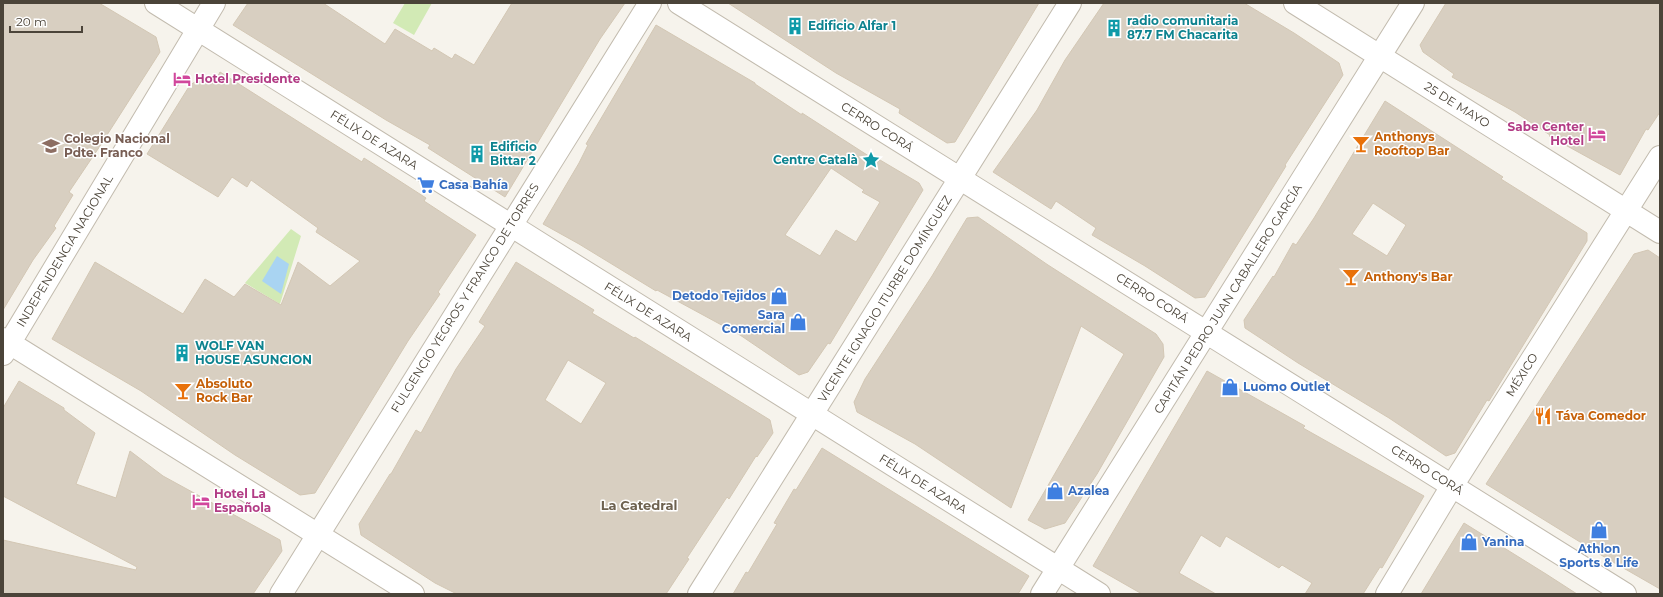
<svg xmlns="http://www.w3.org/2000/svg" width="1663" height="597" viewBox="0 0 1663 597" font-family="Montserrat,sans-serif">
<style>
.green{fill:#d2eab5}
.water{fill:#a9d4f2}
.building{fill:#d8cfc1;stroke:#d3c7b4;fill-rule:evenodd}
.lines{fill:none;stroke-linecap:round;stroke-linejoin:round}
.minor-casing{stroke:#c2bbae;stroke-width:24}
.minor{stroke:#fff;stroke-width:22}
.labels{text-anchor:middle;stroke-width:3;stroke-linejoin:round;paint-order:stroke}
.culture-label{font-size:12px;font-weight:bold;fill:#0d838f;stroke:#fff;text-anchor:start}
.hotel-label{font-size:12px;font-weight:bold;fill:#b23c85;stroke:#fff;text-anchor:start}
.street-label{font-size:12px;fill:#4b4439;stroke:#fff}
.food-label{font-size:12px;font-weight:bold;fill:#c56008;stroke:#fff;text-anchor:start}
.education-label{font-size:12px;font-weight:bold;fill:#785e54;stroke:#fff;text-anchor:start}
.shop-label{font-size:12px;font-weight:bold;fill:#366cbe;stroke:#fff;text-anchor:start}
.neighbourhood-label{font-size:13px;font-weight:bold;fill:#6e6250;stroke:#fff}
</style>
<rect width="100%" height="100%" fill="#f6f3ec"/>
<path class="green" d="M 405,3 L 432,3 L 414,35 L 393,23 Z
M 291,229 L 301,236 L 280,304 L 245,283 Z"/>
<path class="water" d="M 277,256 L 289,264 L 281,294 L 262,281 Z"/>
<path class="building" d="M 3,3 L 99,3 L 156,37 L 160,52 L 100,146 L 69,192 L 73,195 L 54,226 L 56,228 L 33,260 L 3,310 Z
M 248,3 L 323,3 L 385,44 L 395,29 L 432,51 L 434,48 L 452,59 L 455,54 L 474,65 L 512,3 L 625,3 L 600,39 L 505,197 L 428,148 L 430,145 L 386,120 L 233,25 Z
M 728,3 L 1039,3 L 955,142 L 947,143 L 899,113 L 900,109 L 836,73 Z
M 1104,3 L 1244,3 L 1294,33 L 1339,63 L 1343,75 L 1285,165 L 1286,166 L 1205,297 L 1195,298 L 1145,266 L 1092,235 L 1096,228 L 1056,201 L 1051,209 L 993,172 L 1037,110 L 1065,60 Z
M 1446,3 L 1660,3 L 1660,112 L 1648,130 L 1646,129 L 1620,175 L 1549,136 L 1550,135 L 1515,112 L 1452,77 L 1454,74 L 1423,52 L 1420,45 Z
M 656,25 L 755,83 L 755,84 L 802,115 L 802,113 L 878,162 L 880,160 L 919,183 L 923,190 L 830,344 L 828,343 L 808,372 L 799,375 L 740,335 L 657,290 L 656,291 L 579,244 L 543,224 L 579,163 L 588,145 L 586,144 ZM 831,168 L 864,190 L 862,192 L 880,202 L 856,242 L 836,230 L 820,256 L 785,235 Z
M 220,72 L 362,162 L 364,158 L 426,198 L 424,201 L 476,235 L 438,292 L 440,294 L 408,341 L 315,493 L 300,495 L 235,455 L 141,391 L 52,339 L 95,262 L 183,314 L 205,279 L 234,297 L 245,284 L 281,305 L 298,262 L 330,286 L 360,261 L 316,232 L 318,228 L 251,180 L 247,187 L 232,177 L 218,197 L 147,154 L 190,85 L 203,77 L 218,76 Z
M 1385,101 L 1503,177 L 1501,179 L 1587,233 L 1587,241 L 1489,401 L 1487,400 L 1455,453 L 1446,456 L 1389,418 L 1298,363 L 1245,328 L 1244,320 L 1273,276 L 1274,277 L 1293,243 L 1296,245 L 1314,218 ZM 1373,203 L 1406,225 L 1387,256 L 1352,234 Z
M 978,217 L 1048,265 L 1156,334 L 1163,344 L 1164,357 L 1097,474 L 1065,523 L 1045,529 L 1028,520 L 1124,354 L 1081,326 L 1011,508 L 915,444 L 857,412 L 854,402 L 865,379 L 932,276 L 967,218 Z
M 1648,250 L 1660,258 L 1660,589 L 1606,558 L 1486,484 L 1634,254 Z
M 516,262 L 594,310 L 592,313 L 634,338 L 635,337 L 770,420 L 773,433 L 757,457 L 756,456 L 729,499 L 727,497 L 687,558 L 689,559 L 666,594 L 457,594 L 435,583 L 361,535 L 359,524 L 390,474 L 391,474 L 416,430 L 421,433 L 456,369 L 485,326 L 479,322 ZM 568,360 L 606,383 L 581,424 L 545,400 Z
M 1207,371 L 1305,426 L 1303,428 L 1424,496 L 1382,568 L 1380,567 L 1363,594 L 1305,594 L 1312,583 L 1282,565 L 1279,568 L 1226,536 L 1220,547 L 1201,535 L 1179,573 L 1216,594 L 1142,594 L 1093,566 Z
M 19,381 L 64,408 L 64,410 L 95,433 L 76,484 L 116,498 L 130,451 L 163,476 L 280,540 L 282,551 L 253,594 L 3,594 L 3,540 L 136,570 L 137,567 L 3,496 L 3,408 Z
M 822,448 L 1029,576 L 1018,594 L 733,594 L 746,572 L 748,573 L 777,524 L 774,523 L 794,489 L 796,490 Z
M 1464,523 L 1546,574 L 1577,594 L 1421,594 Z"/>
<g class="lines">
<g class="minor-casing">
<path id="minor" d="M 156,3 L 1099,594
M 679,3 L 1625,594
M 1295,3 L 1660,232
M 3,339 L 413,594
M 3,354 L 214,3
M 281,594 L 650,3
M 699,594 L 1070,3
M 1042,594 L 1413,3
M 1387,594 L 1452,486 L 1660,157"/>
</g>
<use href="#minor" class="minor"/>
</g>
<defs>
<g id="building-bare" transform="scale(1.38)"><path d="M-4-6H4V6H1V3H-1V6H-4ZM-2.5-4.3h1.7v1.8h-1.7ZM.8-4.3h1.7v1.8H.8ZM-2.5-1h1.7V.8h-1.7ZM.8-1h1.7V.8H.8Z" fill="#0f9aa8" stroke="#fff" stroke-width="2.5" paint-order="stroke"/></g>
<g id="hotel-bare" transform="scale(1.38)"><path d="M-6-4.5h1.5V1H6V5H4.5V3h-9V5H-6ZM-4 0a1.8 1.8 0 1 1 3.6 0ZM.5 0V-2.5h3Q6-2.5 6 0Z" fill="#d1479c" stroke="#fff" stroke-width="2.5" paint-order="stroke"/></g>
<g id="bar-bare" transform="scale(1.38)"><path d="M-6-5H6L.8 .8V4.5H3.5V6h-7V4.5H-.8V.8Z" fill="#e8710a" stroke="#fff" stroke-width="2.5" paint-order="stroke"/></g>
<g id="school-bare" transform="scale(1.38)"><path d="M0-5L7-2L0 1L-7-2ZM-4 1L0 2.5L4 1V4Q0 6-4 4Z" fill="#8d6e63" stroke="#fff" stroke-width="2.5" paint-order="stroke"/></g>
<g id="sight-bare" transform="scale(1.38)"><path d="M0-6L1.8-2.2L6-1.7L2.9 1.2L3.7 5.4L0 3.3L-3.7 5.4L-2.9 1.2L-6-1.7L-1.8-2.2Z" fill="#0f9aa8" stroke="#fff" stroke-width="2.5" paint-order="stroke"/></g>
<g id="supermarket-bare" transform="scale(1.38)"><path d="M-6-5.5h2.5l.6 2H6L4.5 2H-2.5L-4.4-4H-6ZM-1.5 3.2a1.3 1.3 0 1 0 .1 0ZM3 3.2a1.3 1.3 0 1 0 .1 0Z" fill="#3f7fe0" stroke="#fff" stroke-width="2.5" paint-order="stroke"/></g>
<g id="shop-bare" transform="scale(1.38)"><path d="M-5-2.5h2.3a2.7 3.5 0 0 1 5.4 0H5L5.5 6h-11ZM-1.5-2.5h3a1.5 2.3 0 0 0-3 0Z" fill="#3f7fe0" stroke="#fff" stroke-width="2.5" paint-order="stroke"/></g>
<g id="restaurant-bare" transform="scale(1.38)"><path d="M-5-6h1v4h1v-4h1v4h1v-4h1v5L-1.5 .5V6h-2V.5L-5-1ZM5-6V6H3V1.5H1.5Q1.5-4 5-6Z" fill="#e8710a" stroke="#fff" stroke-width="2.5" paint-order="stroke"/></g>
</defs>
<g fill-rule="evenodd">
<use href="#building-bare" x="795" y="26"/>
<use href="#building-bare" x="1114" y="28"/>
<use href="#hotel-bare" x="182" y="79"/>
<use href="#hotel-bare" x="1597" y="134"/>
<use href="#bar-bare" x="1361" y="144"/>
<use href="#school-bare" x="51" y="146"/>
<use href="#building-bare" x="477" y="154"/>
<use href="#sight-bare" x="871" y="160"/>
<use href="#supermarket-bare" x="426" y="185"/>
<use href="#bar-bare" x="1351" y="277"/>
<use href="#shop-bare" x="779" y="296"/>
<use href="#shop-bare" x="798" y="322"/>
<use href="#building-bare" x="182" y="353"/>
<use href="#shop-bare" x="1230" y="387"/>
<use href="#bar-bare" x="183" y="391"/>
<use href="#restaurant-bare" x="1543" y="416"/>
<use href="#shop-bare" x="1055" y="491"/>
<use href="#hotel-bare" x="201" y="501"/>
<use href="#shop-bare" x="1599" y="530"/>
<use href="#shop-bare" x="1469" y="542"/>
</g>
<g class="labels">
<g class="culture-label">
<text x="1127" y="25">radio comunitaria<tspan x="1127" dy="14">87.7 FM Chacarita</tspan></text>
<text x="808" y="30">Edificio Alfar 1</text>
<text x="490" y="151">Edificio<tspan x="490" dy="14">Bittar 2</tspan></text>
<text x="858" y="164" text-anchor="end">Centre Català</text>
<text x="195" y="350">WOLF VAN<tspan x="195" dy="14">HOUSE ASUNCION</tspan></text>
</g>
<g class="hotel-label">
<text x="195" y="83">Hotel Presidente</text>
<text x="1584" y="131" text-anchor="end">Sabe Center<tspan x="1584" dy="14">Hotel</tspan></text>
<text x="214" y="498">Hotel La<tspan x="214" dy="14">Española</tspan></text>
</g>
<g class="street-label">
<text transform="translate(1457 105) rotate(32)" y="4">25 DE MAYO</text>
<text transform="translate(877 127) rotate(32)" y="4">CERRO CORÁ</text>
<text transform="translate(374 140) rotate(32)" y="4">FÉLIX DE AZARA</text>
<text transform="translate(65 251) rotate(-59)" y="4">INDEPENDENCIA NACIONAL</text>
<text transform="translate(465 298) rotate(-58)" y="4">FULGENCIO YEGROS Y FRANCO DE TORRES</text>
<text transform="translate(1152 298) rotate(32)" y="4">CERRO CORÁ</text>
<text transform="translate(885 299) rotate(-58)" y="4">VICENTE IGNACIO ITURBE DOMÍNGUEZ</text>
<text transform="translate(1228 299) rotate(-58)" y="4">CAPITÁN PEDRO JUAN CABALLERO GARCÍA</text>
<text transform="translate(648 312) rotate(32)" y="4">FÉLIX DE AZARA</text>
<text transform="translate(1522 375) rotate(-58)" y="4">MÉXICO</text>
<text transform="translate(1427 470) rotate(32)" y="4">CERRO CORÁ</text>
<text transform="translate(923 484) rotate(32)" y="4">FÉLIX DE AZARA</text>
</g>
<g class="food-label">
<text x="1374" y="141">Anthonys<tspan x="1374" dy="14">Rooftop Bar</tspan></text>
<text x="1364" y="281">Anthony's Bar</text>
<text x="196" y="388">Absoluto<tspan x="196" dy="14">Rock Bar</tspan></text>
<text x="1556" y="420">Táva Comedor</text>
</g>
<g class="education-label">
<text x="64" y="143">Colegio Nacional<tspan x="64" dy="14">Pdte. Franco</tspan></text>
</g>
<g class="shop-label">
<text x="439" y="189">Casa Bahía</text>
<text x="766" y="300" text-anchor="end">Detodo Tejidos</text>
<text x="785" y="319" text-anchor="end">Sara<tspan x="785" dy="14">Comercial</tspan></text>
<text x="1243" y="391">Luomo Outlet</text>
<text x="1068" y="495">Azalea</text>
<text x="1482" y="546">Yanina</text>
<text x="1599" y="553" text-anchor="middle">Athlon<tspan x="1599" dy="14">Sports &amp; Life</tspan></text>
</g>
<g class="neighbourhood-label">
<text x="639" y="510">La Catedral</text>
</g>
</g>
<rect width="1663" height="597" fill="none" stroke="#4b4439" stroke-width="8"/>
<path d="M10 26v6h72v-6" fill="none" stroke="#4b4439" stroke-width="2"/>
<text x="16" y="26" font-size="12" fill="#4b4439" stroke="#ffffff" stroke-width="3" paint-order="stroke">20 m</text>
</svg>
